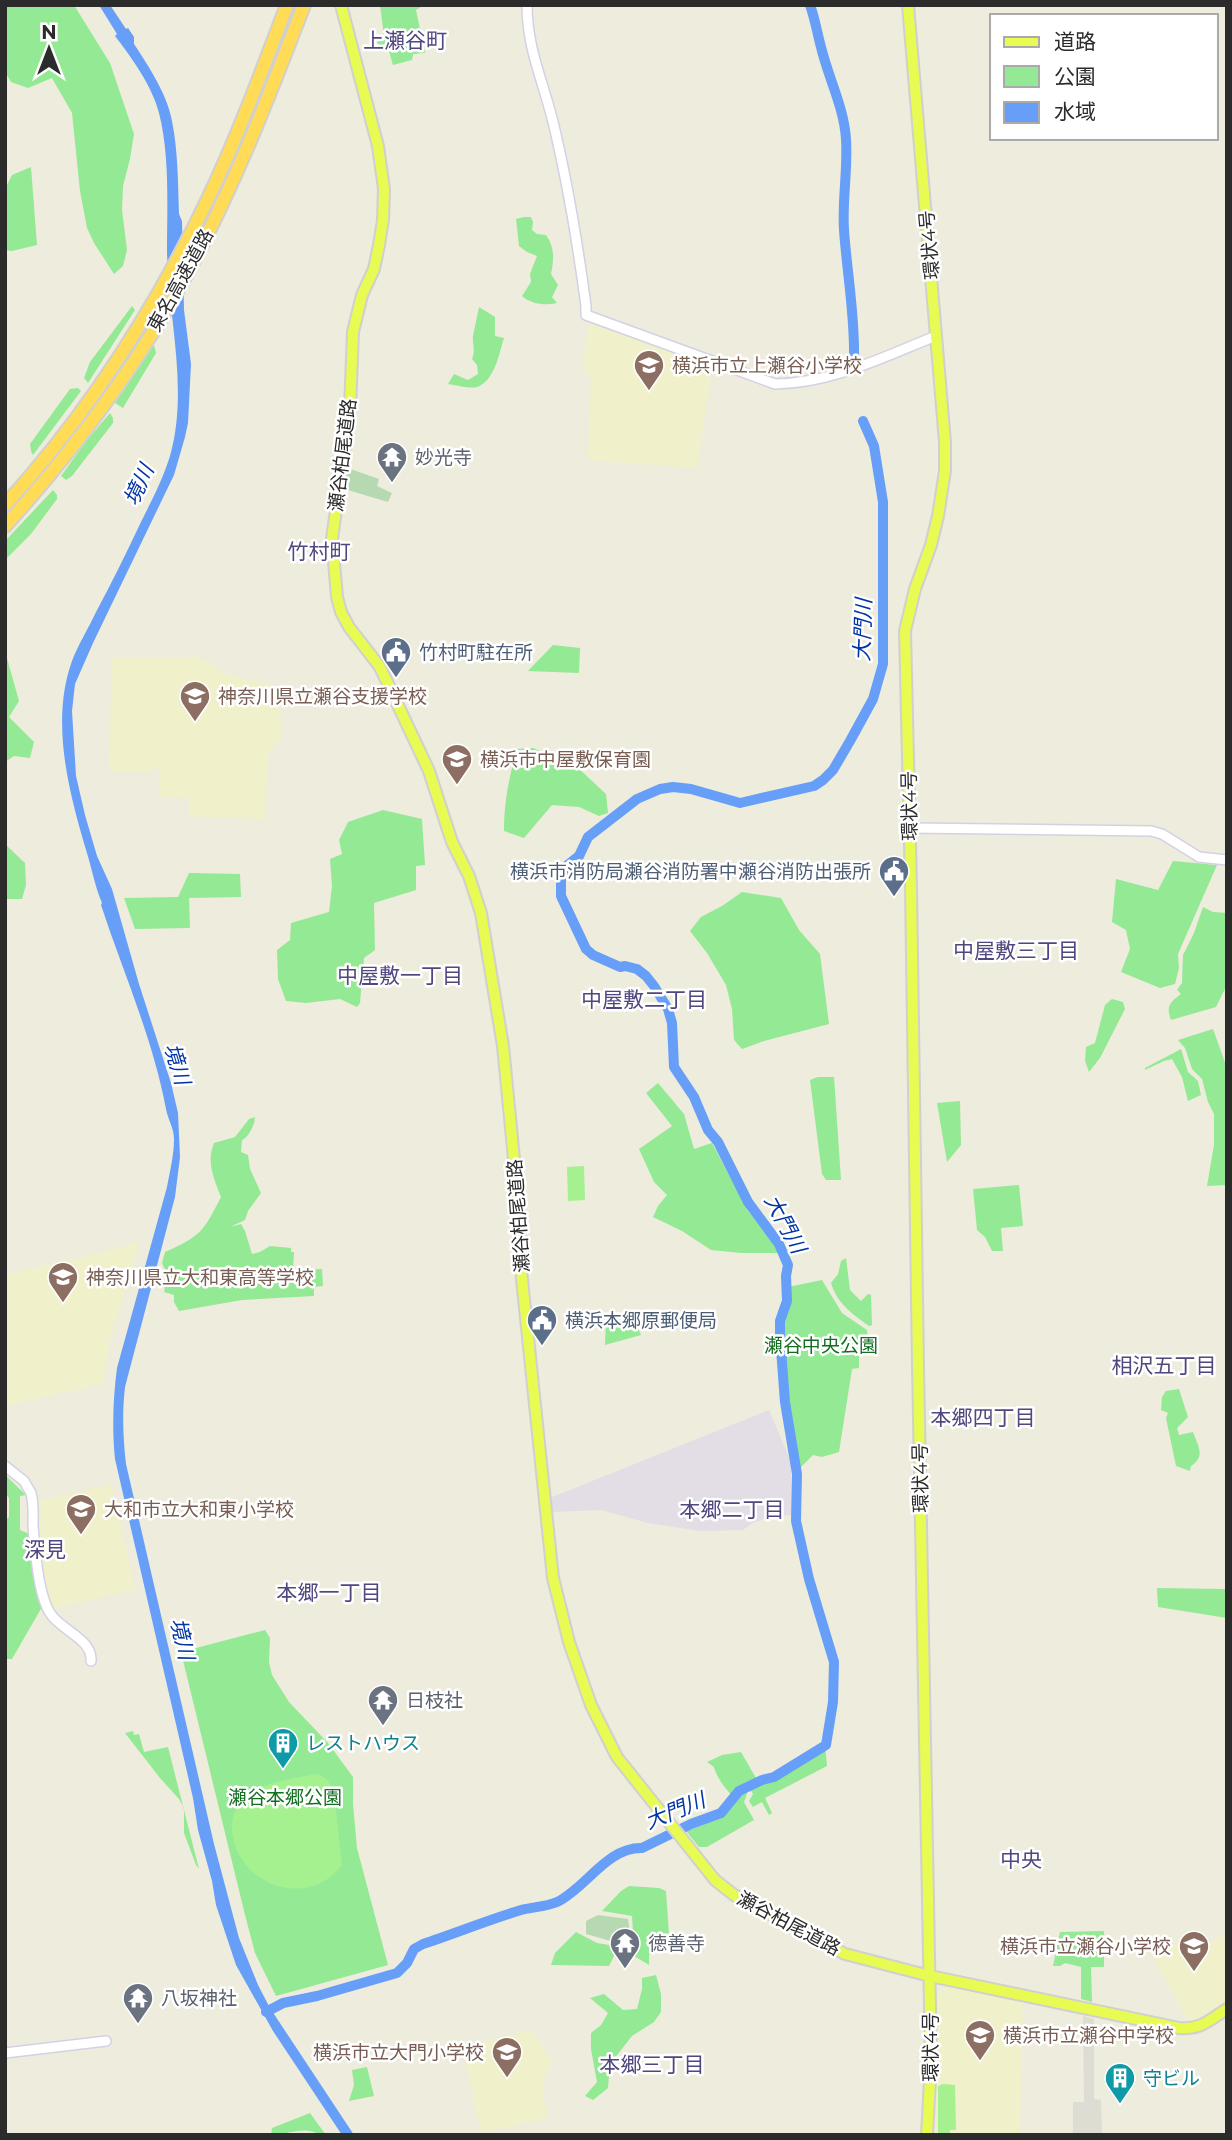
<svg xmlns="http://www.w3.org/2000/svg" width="1232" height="2140" viewBox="0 0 1232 2140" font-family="Montserrat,'Noto Sans JP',sans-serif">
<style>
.industrial{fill:#e3dde6}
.education{fill:#f0f1ca}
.green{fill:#94e995}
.cemetery{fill:#b7d9b2}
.pitch{fill:#a5f18f}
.plaza{fill:#deddd3}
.water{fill:#679ef8}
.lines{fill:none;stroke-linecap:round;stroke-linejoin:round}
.river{stroke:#679ef8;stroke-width:10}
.minor-casing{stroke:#d4d1e5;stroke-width:12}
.major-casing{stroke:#d0d0d0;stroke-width:14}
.highway-casing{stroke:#d0d0d0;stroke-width:16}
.minor{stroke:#fff;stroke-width:9}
.major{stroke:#e7fb53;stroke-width:10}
.highway{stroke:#ffdb56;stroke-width:12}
.labels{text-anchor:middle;stroke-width:5;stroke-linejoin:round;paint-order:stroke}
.street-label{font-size:19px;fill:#2b2b2b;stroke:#fff}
.education-label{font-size:19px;fill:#785e54;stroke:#fff;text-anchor:start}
.worship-label{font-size:19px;fill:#5b616d;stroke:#fff;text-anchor:start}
.service-label{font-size:19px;fill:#4e5e75;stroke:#fff;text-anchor:start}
.park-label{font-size:19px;fill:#146e22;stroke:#fff}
.culture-label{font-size:19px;fill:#0d838f;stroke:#fff;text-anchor:start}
.neighbourhood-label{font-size:21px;fill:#51477f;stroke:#fff}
.water-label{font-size:21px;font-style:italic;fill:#0334a7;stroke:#fff}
</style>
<rect width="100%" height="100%" fill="#eeecdc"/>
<path class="industrial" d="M 769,1410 L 791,1462 L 792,1515 L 769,1517 L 753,1523 L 743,1530 L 700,1531 L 648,1523 L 601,1510 L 552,1512 L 550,1498 Z"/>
<path class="education" d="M 594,323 L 712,366 L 697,468 L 588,460 L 591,377 L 583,369 L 588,328 Z
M 112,657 L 201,658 L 226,674 L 282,687 L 290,705 L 280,706 L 281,741 L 275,744 L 268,755 L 265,819 L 189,816 L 189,797 L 159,798 L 160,769 L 151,769 L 151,772 L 113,771 L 109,769 Z
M 140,1241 L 110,1339 L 102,1384 L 5,1406 L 5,1275 L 115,1249 Z
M 111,1484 L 135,1589 L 54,1608 L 52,1607 L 46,1591 L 36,1517 L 37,1503 L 39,1501 Z
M 1197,1931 L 1208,1944 L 1227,1932 L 1227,2005 L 1197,2022 L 1190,2021 L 1184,2013 L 1153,1958 Z
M 947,1986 L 1021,2002 L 1023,2005 L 1020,2135 L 936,2135 L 938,1993 Z
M 532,2031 L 553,2063 L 547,2069 L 544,2084 L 544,2101 L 548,2118 L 481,2132 L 462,2046 Z"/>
<path class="green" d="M 5,5 L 74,5 L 110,63 L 134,134 L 130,159 L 123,186 L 122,210 L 127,250 L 123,266 L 114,274 L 94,243 L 87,228 L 80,191 L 72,113 L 52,78 L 28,88 L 11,82 L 5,72 Z
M 380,5 L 424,5 L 416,10 L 425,53 L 413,54 L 412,60 L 393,65 L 388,48 L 379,49 L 377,41 L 384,36 Z
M 31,167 L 37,245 L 12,251 L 5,250 L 5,189 L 12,175 Z
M 524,217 L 531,217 L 533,222 L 532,230 L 537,234 L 546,235 C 555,248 554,259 551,274 L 558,285 L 552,297 L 557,303 C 545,306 531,304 522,296 L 531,282 L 530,274 L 537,256 L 527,252 L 519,246 L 516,219 Z
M 132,306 L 135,310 L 88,383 L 84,378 L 90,362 Z
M 479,307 L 495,317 L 495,336 L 504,338 C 499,353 495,381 477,387 C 469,389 456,385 448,384 L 454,374 L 468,380 L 478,374 L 477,365 L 472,359 C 476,350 472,344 473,336 C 475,326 477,317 479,307 Z
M 154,345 L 156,353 L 123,408 L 115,403 Z
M 78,388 L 81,391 L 33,455 L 31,451 L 30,444 L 70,389 Z
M 110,413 L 113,418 L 113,423 L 72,476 L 66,480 L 61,476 L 87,440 Z
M 53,490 L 57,495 L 57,499 L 31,534 L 5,560 L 5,541 Z
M 553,645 L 580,648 L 579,673 L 528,671 Z
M 5,651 L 19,701 L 9,717 L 34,742 L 30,758 L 14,756 L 5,762 Z
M 533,748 L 576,766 L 606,794 L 608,813 L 599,816 L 579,807 L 552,805 L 524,838 L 504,831 C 504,802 509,777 517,749 Z
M 383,810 L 422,819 L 425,865 L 416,866 L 416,890 L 374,903 L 375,950 L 364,958 L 360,1003 L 357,1007 L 340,999 L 306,1003 L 286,1001 L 278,979 L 277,950 L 290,940 L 291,923 L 329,912 L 332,886 L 330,859 L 342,854 L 339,840 L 348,822 Z
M 5,844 L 25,863 L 26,885 L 22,899 L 5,899 Z
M 1173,861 L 1217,865 L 1178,954 L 1179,968 L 1175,984 L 1160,988 L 1121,972 L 1130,949 L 1126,930 L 1112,922 L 1116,879 L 1158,890 Z
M 189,873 L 240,874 L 241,897 L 189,898 L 190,928 L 135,929 L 124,898 L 178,897 Z
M 742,892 L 781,898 L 799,930 L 820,954 L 829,1024 L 764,1041 L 742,1049 L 734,1040 L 732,1009 L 726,985 L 707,953 L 690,931 L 701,917 L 722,906 Z
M 1203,907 L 1213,912 L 1227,913 L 1227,985 L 1216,1007 L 1171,1020 C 1166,1006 1169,1003 1181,994 L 1177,990 L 1182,983 L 1183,955 L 1194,933 Z
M 1112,999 L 1123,1002 L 1125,1009 L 1100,1058 L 1089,1072 L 1085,1061 L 1086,1047 L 1095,1043 L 1105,1005 Z
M 1213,1029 L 1227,1068 L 1227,1185 L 1207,1186 L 1214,1145 L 1214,1114 L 1208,1102 L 1202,1079 L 1192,1069 L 1185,1048 L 1178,1040 Z
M 1181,1049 L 1188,1072 L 1198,1081 L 1201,1095 L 1188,1101 L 1182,1077 L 1172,1059 L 1164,1061 L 1145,1070 L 1145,1068 Z
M 818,1077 L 834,1077 L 841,1180 L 826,1180 L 822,1174 L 810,1080 Z
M 658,1083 L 684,1114 L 694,1149 L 712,1143 L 748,1211 L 784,1253 L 741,1253 L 711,1250 L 682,1231 L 653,1217 L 658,1206 L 667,1195 L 654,1182 L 639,1149 L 672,1126 L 646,1093 Z
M 960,1101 L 961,1145 L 947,1162 L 937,1103 Z
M 255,1117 C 255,1124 249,1137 242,1140 L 241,1152 L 248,1155 L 250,1169 L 261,1193 L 248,1211 L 245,1220 L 230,1227 L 241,1224 L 245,1231 L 252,1254 L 260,1252 L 270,1246 L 291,1248 L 291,1252 L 294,1252 L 293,1270 L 322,1269 L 323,1286 L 314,1287 L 314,1296 L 242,1300 L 179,1311 L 174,1302 L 174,1295 L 164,1292 L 167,1274 L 162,1263 L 165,1252 C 201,1236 203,1232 221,1197 C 214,1179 206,1162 214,1143 L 235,1137 L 249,1119 Z
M 1019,1185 L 1023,1226 L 1001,1228 L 1003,1251 L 992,1251 L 985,1237 L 977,1230 L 973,1189 Z
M 846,1258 L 850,1290 L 861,1301 L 868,1294 L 871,1295 L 872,1325 L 869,1326 C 852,1314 837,1303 831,1283 L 838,1274 L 841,1261 Z
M 822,1280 L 842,1313 L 867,1330 L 868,1336 L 859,1346 L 859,1368 L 852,1369 L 839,1452 L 822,1457 L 813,1455 L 798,1470 L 781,1336 L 782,1321 L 787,1309 L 788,1287 Z
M 606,1319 L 638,1328 L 641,1335 L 605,1345 Z
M 1179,1389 L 1188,1417 L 1177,1428 L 1179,1435 L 1193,1432 C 1198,1446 1206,1456 1191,1466 L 1190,1471 L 1176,1466 L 1166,1418 L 1168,1413 L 1161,1410 L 1162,1397 L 1166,1391 Z
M 5,1475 L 26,1495 L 20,1496 L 20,1530 L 32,1535 L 35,1572 L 42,1607 L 12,1659 L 5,1659 L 5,1521 L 9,1517 L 9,1498 L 5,1493 Z
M 1157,1588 L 1227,1589 L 1227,1618 L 1158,1607 Z
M 265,1630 L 270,1638 L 269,1662 L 272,1675 L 289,1702 L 328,1743 L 353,1777 L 353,1804 L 357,1848 L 388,1965 L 276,1996 L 255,1953 L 245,1915 L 181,1652 Z
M 133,1731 L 134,1735 L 139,1734 L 144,1752 L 168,1747 L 199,1869 L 196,1865 L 184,1833 L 184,1808 L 179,1799 L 160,1778 L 125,1733 Z
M 825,1744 L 827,1766 L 765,1798 L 772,1813 L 769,1815 L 762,1802 L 753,1807 L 749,1801 L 753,1794 L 749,1787 L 790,1768 Z
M 741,1752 L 756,1778 L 744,1783 L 747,1794 L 744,1802 L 754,1820 L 707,1847 L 699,1847 L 686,1831 C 705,1825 725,1817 737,1801 C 728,1792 717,1779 714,1767 L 707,1762 L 722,1755 Z
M 629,1886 L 659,1888 L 666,1891 L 670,1948 L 649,1955 L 649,1965 L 634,1956 L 614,1956 L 609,1966 L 551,1965 L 555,1953 L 576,1932 L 597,1943 L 634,1949 L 632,1916 L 602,1911 L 621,1891 Z
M 1104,1931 L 1104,1967 L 1091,1967 L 1092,2002 L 1081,1999 L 1081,1967 L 1065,1963 L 1060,1966 L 1053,1966 L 1060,1932 Z
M 656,1975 L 661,1994 L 661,2012 L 654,2022 L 632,2036 L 610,2064 L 608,2088 L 593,2100 L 585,2096 L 597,2082 L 591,2049 L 591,2033 L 601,2025 L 608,2013 L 590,1998 L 604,1994 L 623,2010 L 637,2009 L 642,1989 L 642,1978 Z
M 367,2067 L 374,2096 L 349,2101 L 354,2085 L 352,2070 Z
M 310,2113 L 326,2135 C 317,2135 317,2132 309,2131 C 297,2129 283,2135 271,2135 L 272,2128 Z"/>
<path class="cemetery" d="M 345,467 L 379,479 L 377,486 L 392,493 L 388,502 L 341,488 Z
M 598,1915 L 628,1919 L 632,1947 L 586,1934 L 586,1921 Z"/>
<path class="pitch" d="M 584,1166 L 585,1200 L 568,1201 L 567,1167 Z
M 318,1774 L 328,1780 L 334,1793 L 342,1865 C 337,1870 332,1876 326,1880 C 282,1907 224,1867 233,1817 C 235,1810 238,1803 241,1796 C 265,1783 291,1778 318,1774 Z
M 943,2084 L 955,2085 L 956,2130 L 950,2130 L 950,2135 L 938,2135 L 938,2086 Z"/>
<path class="plaza" d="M 1083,2016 L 1094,2019 L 1094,2099 L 1101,2100 L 1102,2135 L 1073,2135 L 1073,2102 L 1084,2102 Z"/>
<path class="water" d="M 99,5 L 110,5 L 126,29 L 128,28 L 134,37 L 134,44 C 149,67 167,94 172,121 C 178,151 178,183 179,214 L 182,221 L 184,310 L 191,364 L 188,423 L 185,437 L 174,475 L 93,643 L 75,684 L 72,711 L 76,776 L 85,815 L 97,856 L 112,889 L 139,984 L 171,1083 L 178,1113 L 180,1157 L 175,1197 L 125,1387 C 122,1413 123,1438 126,1464 L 214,1844 L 239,1938 L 258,1985 L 270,2008 L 354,2135 L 342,2135 L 273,2031 L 236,1965 L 216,1905 L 212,1881 L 198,1830 L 193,1798 L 115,1459 C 112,1429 113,1398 117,1368 L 167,1187 C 170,1171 174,1155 174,1139 C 174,1128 168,1120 166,1109 C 153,1039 123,972 101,905 L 102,903 C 95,886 92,870 87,853 C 69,793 50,722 72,661 C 78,645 88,629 95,614 C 111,584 126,554 140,524 C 151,502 163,479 170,456 C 189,389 168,318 167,251 C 167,207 170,156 159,113 C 152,86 132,58 115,36 L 117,34 Z"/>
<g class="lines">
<path class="river" d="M 810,5 C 815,19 817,32 821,47 C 828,77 844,107 846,139 C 848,170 842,200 844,230 C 847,273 855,315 854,358
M 266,2012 L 283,2003 L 317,1996 L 397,1973 L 407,1963 L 414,1949 L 423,1944 C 456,1933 488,1920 521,1910 C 532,1907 546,1907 557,1902 C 586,1888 607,1847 642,1848 L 691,1824 L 721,1813 L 739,1791 L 762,1780 L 774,1777 L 826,1745 L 833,1702 L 834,1662 L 809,1579 L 796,1521 L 797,1474 L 785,1402 L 780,1336 L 780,1321 L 787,1301 L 786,1276 L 788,1265 L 779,1244 L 748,1202 L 718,1142 L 708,1130 L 694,1097 L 674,1067 L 672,1023 L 668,1009 L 654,986 L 646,976 L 637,969 L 625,966 L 620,967 L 593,955 L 586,949 L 561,896 L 561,878 L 564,868 L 579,856 L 588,837 L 637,799 L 660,789 L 673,787 L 691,789 L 740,803 L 814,786 L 823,780 L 833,770 L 850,741 L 873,699 L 883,664 L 883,502 L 874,446 L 863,421"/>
<g class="minor-casing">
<path id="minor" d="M 527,5 C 527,50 544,83 554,126 C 568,185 578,246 586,306 L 586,315 L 775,384 C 833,383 883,357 936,336
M 910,828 L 1151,831 L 1162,834 L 1199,857 L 1227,860
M 5,1466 L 24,1481 L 31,1493 C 34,1504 33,1515 33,1526 C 35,1549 38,1594 50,1613 C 60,1630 93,1639 91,1661
M 5,2053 L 106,2041"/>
</g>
<g class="major-casing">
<path id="major" d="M 341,5 L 378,146 L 384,189 L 383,220 L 379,245 L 374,269 L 362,295 L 353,332 L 350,409 L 332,539 L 337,597 L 341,612 L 349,627 L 380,667 L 429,771 L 452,842 L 469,876 L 481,913 L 503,1046 L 518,1200 L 521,1270 L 553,1578 L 569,1642 L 591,1705 L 617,1757 L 715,1880 L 734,1895 L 845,1954 L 930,1976 L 1179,2028 C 1201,2030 1209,2020 1227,2009
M 908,5 L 945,442 L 945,471 L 938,516 L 931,545 L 915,589 L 905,631 L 911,886 L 918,1366 L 931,2062 L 927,2135"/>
</g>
<g class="highway-casing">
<path id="highway" d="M 5,505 C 87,415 154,311 207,201 C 237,138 262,71 287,5
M 5,526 C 76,448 140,361 190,268 C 235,184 270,94 304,5"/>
</g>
<use href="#minor" class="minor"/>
<use href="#major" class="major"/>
<use href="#highway" class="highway"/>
</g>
<defs>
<g id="school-pin" transform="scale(1.575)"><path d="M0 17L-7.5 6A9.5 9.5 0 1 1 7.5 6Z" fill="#8d6e63" stroke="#fff"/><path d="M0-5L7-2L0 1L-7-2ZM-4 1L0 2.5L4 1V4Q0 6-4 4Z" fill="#fff"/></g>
<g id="temple-pin" transform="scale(1.575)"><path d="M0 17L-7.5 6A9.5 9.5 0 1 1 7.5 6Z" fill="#6b7280" stroke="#fff"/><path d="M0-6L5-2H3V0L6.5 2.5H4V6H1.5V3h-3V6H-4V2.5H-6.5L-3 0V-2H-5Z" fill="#fff"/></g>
<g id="civic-pin" transform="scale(1.575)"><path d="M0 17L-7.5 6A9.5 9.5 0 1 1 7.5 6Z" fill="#5c6f8a" stroke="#fff"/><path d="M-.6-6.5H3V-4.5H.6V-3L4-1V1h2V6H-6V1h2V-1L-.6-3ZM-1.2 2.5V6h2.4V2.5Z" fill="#fff"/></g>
<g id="building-pin" transform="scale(1.575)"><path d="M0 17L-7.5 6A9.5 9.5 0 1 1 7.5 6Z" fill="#0f9aa8" stroke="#fff"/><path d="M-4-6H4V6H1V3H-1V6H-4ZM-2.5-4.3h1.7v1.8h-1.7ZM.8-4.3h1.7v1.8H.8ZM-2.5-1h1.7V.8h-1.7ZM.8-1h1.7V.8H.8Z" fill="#fff"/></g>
</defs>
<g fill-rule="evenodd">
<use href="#school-pin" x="649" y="365"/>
<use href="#temple-pin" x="392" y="457"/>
<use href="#civic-pin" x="396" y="652"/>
<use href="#school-pin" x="195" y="696"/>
<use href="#school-pin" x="457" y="759"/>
<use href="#civic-pin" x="894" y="871"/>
<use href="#school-pin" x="63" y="1277"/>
<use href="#civic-pin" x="542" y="1320"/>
<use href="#school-pin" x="81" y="1509"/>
<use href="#temple-pin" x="383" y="1700"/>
<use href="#building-pin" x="283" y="1743"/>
<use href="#temple-pin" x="625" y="1943"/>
<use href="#school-pin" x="1194" y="1946"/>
<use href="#temple-pin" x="138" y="1998"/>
<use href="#school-pin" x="980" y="2035"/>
<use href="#school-pin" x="507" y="2052"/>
<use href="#building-pin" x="1120" y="2078"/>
</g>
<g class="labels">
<g class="street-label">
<text transform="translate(929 245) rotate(-95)" y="7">環状4号</text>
<text transform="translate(180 280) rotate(-61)" y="7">東名高速道路</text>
<text transform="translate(342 455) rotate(-83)" y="7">瀬谷柏尾道路</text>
<text transform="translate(909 806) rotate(-91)" y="7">環状4号</text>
<text transform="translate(518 1216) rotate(-94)" y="7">瀬谷柏尾道路</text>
<text transform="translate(920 1478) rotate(-91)" y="7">環状4号</text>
<text transform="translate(789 1923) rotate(28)" y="7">瀬谷柏尾道路</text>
<text transform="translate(930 2047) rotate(-90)" y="7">環状4号</text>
</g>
<g class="education-label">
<text x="672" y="372">横浜市立上瀬谷小学校</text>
<text x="218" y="703">神奈川県立瀬谷支援学校</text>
<text x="480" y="766">横浜市中屋敷保育園</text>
<text x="86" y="1284">神奈川県立大和東高等学校</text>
<text x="104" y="1516">大和市立大和東小学校</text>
<text x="1171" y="1953" text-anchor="end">横浜市立瀬谷小学校</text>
<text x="1003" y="2042">横浜市立瀬谷中学校</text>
<text x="484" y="2059" text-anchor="end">横浜市立大門小学校</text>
</g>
<g class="worship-label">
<text x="415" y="464">妙光寺</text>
<text x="406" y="1707">日枝社</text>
<text x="648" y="1950">徳善寺</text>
<text x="161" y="2005">八坂神社</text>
</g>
<g class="service-label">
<text x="419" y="659">竹村町駐在所</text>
<text x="871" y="878" text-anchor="end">横浜市消防局瀬谷消防署中瀬谷消防出張所</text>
<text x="565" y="1327">横浜本郷原郵便局</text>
</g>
<g class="park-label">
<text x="821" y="1352">瀬谷中央公園</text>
<text x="285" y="1804">瀬谷本郷公園</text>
</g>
<g class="culture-label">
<text x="306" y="1750">レストハウス</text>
<text x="1143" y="2085">守ビル</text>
</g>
<g class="neighbourhood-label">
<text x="405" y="48">上瀬谷町</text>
<text x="319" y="559">竹村町</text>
<text x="1016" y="958">中屋敷三丁目</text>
<text x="400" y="983">中屋敷一丁目</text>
<text x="644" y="1007">中屋敷二丁目</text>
<text x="1164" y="1373">相沢五丁目</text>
<text x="983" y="1425">本郷四丁目</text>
<text x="732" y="1517">本郷二丁目</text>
<text x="45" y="1557">深見</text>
<text x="329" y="1600">本郷一丁目</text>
<text x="1021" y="1867">中央</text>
<text x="652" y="2072">本郷三丁目</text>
</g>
<g class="water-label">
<text transform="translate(139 485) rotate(-65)" y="7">境川</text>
<text transform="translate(863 630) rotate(-88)" y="7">大門川</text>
<text transform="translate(177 1064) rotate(73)" y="7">境川</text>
<text transform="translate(785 1224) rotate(62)" y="7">大門川</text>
<text transform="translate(182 1639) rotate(77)" y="7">境川</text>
<text transform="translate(675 1811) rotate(-22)" y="7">大門川</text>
</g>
</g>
<rect width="1232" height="2140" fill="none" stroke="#2b2b2b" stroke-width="14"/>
<rect x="990" y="14" width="228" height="126" fill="#ffffff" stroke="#aaaaaa" stroke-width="2"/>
<rect x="1004" y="37" width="35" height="10" fill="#e7fb53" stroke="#aaaaaa" stroke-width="2"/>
<text x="1054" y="49" font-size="21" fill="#2b2b2b">道路</text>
<rect x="1004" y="66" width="35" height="21" fill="#94e995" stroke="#aaaaaa" stroke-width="2"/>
<text x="1054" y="84" font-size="21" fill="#2b2b2b">公園</text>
<rect x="1004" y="102" width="35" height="21" fill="#679ef8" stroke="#aaaaaa" stroke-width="2"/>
<text x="1054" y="119" font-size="21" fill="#2b2b2b">水域</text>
<g transform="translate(49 49)" stroke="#ffffff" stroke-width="5" paint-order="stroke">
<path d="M0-5L12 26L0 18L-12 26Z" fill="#2b2b2b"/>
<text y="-10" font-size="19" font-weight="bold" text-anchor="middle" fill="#2b2b2b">N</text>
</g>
</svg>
